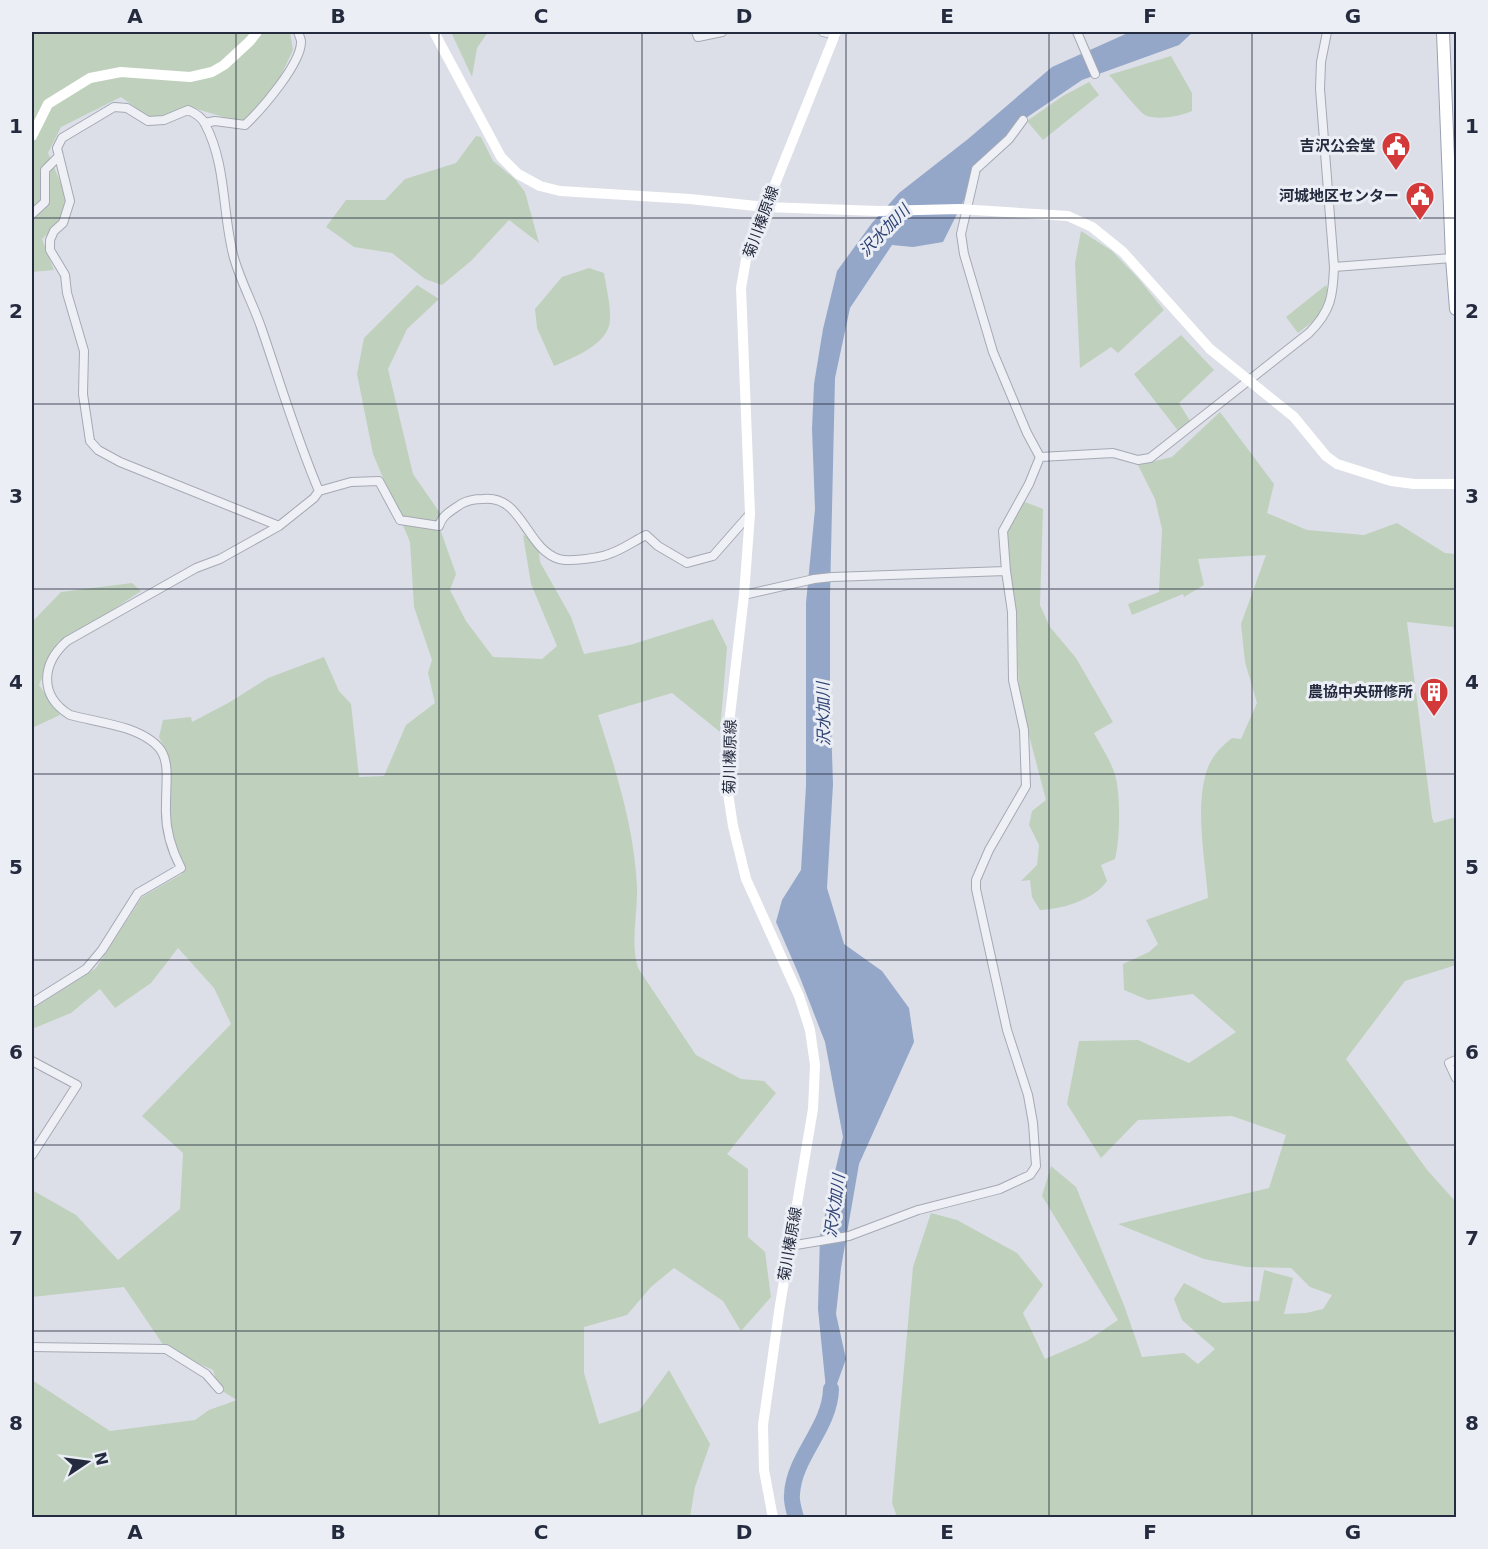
<svg xmlns="http://www.w3.org/2000/svg" width="1488" height="1549" viewBox="0 0 1488 1549" font-family="'DejaVu Sans','Noto Sans JP',sans-serif">
<style>
.green{fill:#bfd1bd}
.water{fill:#94a7c9}
.lines{fill:none;stroke-linecap:round;stroke-linejoin:round}
.river{stroke:#94a7c9;stroke-width:16}
.street-casing{stroke:#a5a9b4;stroke-width:10}
.primary-casing{stroke:#9ba1b3;stroke-width:14}
.street{stroke:#eff0f5;stroke-width:8}
.secondary{stroke:#fff;stroke-width:10}
.primary{stroke:#fff;stroke-width:12}
.grid{fill:none;stroke:#252b3e;stroke-width:1.5;stroke-opacity:0.55}
.labels{text-anchor:middle;stroke-width:6;stroke-linejoin:round;paint-order:stroke}
.poi-label{font-size:15px;font-weight:bold;fill:#252b3e;stroke:#ebeef5;text-anchor:end}
.street-label{font-size:15px;fill:#252b3e;stroke:#ebeef5}
.water-label{font-size:16px;font-style:italic;fill:#2e4373;stroke:#ebeef5}
.neatline{fill:none;stroke:#252b3e;stroke-width:2}
.grid-label{font-size:20px;text-anchor:middle;font-weight:bold;fill:#252b3e}
</style>
<rect width="100%" height="100%" fill="#dcdfe7"/>
<path class="green" d="M 32,32 L 290,32 L 293,50 L 275,88 L 244,123 L 190,107 L 151,119 L 121,97 L 61,127 L 48,153 L 68,200 L 63,219 L 42,239 L 54,270 L 32,272 Z
M 451,32 L 488,32 L 477,48 L 472,77 Z
M 1171,56 L 1192,93 L 1192,111 C 1182,116 1155,121 1145,115 C 1139,112 1115,81 1109,75 Z
M 1089,82 L 1099,95 L 1043,140 L 1027,121 L 1063,96 Z
M 476,136 L 481,137 L 493,161 L 515,179 L 525,192 L 539,243 L 509,220 L 471,261 L 442,285 L 425,279 L 392,253 L 354,247 L 326,227 L 346,200 L 385,200 L 405,179 L 456,163 Z
M 1081,231 L 1112,251 L 1138,278 L 1164,310 L 1118,353 L 1111,347 L 1080,368 L 1075,263 Z
M 589,268 L 604,273 C 606,287 611,305 610,320 C 609,344 573,358 554,366 L 537,328 L 535,309 L 562,277 Z
M 417,285 L 439,299 L 407,329 L 388,369 L 413,474 L 440,513 L 439,526 L 456,574 L 450,590 L 466,621 L 493,657 L 542,659 L 557,646 L 531,584 L 523,535 L 528,537 L 539,552 L 540,562 L 571,617 L 584,654 L 630,645 L 713,619 L 727,647 L 720,732 L 672,693 L 598,715 C 616,771 634,827 637,886 C 638,914 630,942 638,968 L 696,1055 L 741,1079 L 764,1081 L 776,1093 L 727,1154 L 748,1169 L 748,1237 L 765,1252 L 771,1297 L 741,1331 L 723,1301 L 674,1268 L 651,1287 L 627,1315 L 584,1327 L 584,1373 L 599,1424 L 639,1411 L 669,1370 L 710,1444 L 695,1487 L 690,1517 L 32,1517 L 32,1380 L 110,1431 L 195,1420 L 209,1410 L 237,1400 L 219,1389 L 213,1370 L 166,1349 L 124,1287 L 32,1297 L 32,1190 L 76,1215 L 118,1260 L 180,1209 L 183,1153 L 142,1116 L 231,1024 L 214,988 L 178,948 L 151,983 L 115,1008 L 100,989 L 71,1013 L 32,1029 L 32,1009 L 96,968 L 142,897 L 182,874 L 171,824 L 169,757 L 159,737 L 163,720 L 191,717 L 192,722 L 230,702 L 268,678 L 324,657 L 339,691 L 351,704 L 359,777 L 384,776 L 406,725 L 435,703 L 428,673 L 432,660 L 414,607 L 410,542 L 373,454 L 357,374 L 364,338 Z
M 1326,285 L 1328,290 L 1321,315 L 1298,333 L 1286,317 Z
M 1181,335 L 1214,370 L 1179,403 L 1190,421 L 1179,432 L 1134,374 Z
M 1220,412 L 1274,484 L 1267,513 L 1307,530 L 1364,535 L 1397,523 L 1445,553 L 1456,554 L 1456,639 L 1453,627 L 1407,622 L 1432,818 L 1434,823 L 1456,817 L 1456,965 L 1405,981 L 1346,1059 L 1428,1171 L 1456,1202 L 1456,1365 L 1454,1372 L 1456,1375 L 1456,1517 L 897,1517 L 892,1503 L 913,1267 L 931,1213 L 957,1220 L 1017,1253 L 1043,1285 L 1023,1313 L 1045,1359 L 1087,1341 L 1118,1320 L 1042,1196 L 1051,1166 L 1076,1187 L 1125,1308 L 1142,1357 L 1184,1353 L 1198,1364 L 1215,1349 L 1182,1320 L 1174,1299 L 1184,1283 L 1223,1303 L 1259,1301 L 1264,1270 L 1293,1278 L 1284,1314 L 1306,1313 L 1323,1309 L 1332,1295 L 1310,1287 L 1291,1268 L 1246,1267 L 1204,1259 L 1118,1224 L 1269,1188 L 1286,1135 L 1232,1116 L 1138,1120 L 1101,1158 L 1067,1104 L 1079,1041 L 1138,1040 L 1189,1063 L 1236,1032 L 1193,994 L 1148,1000 L 1124,990 L 1123,964 L 1149,952 L 1158,944 L 1146,920 L 1208,898 C 1205,858 1194,805 1208,767 C 1213,755 1222,746 1232,738 L 1241,739 L 1257,703 L 1245,662 L 1241,624 L 1266,555 L 1198,559 L 1204,585 L 1184,597 L 1183,594 L 1132,615 L 1128,604 L 1159,592 L 1162,529 L 1155,499 L 1138,465 L 1172,457 Z
M 1025,502 L 1043,509 L 1040,605 L 1050,627 L 1076,658 L 1113,722 L 1094,733 C 1101,746 1111,761 1115,775 C 1121,794 1120,840 1115,859 L 1101,865 L 1107,881 C 1094,900 1062,909 1040,910 L 1032,897 L 1030,880 L 1021,881 L 1037,865 L 1039,845 L 1029,825 L 1032,811 L 1046,800 L 1019,697 L 1017,629 L 1004,536 L 1014,517 Z
M 132,583 L 141,591 L 105,615 L 58,642 L 39,685 L 60,715 L 32,728 L 32,622 L 61,592 Z"/>
<path class="water" d="M 1130,32 L 1193,32 L 1179,45 L 1082,80 L 1023,120 L 981,166 L 943,242 L 913,247 L 892,245 L 850,308 L 835,378 L 830,596 L 830,693 L 833,784 L 827,888 L 844,944 L 882,971 L 909,1008 L 914,1042 L 859,1164 L 841,1268 L 836,1314 L 846,1359 L 828,1409 L 818,1309 L 820,1236 L 843,1137 L 825,1042 L 799,975 L 776,922 L 782,900 L 801,870 L 806,786 L 806,603 L 815,509 L 812,429 L 814,384 L 823,329 L 837,271 L 872,223 L 899,193 L 968,139 L 1052,67 Z"/>
<g class="lines">
<path class="river" d="M 796,1518 C 794,1510 791,1502 792,1494 C 794,1456 830,1428 831,1389"/>
<g class="street-casing">
<path id="street" d="M 696,32 L 698,37 L 722,32
M 823,32 L 835,35
M 1077,32 L 1095,74
M 205,123 L 215,121 L 245,125 C 261,110 302,63 301,41 C 301,40 298,32 298,32
M 32,214 L 45,202 L 45,170 L 59,156
M 1334,267 L 1452,258
M 1040,457 L 1113,453 L 1138,460 L 1150,458 L 1309,333 C 1331,311 1333,296 1334,267 L 1320,89 L 1321,62 L 1327,32
M 319,491 C 296,437 280,382 261,327 C 253,304 241,282 234,258 C 222,215 227,165 205,124 C 202,117 195,113 188,110 L 164,120 L 148,121 L 127,108 L 114,107 L 62,138 L 57,148 L 70,201 L 63,223 L 54,231 L 50,240 L 50,250 L 65,275 L 67,293 L 84,351 L 83,394 L 90,441 L 98,450 L 120,462 L 279,526 L 314,498 L 319,491 L 351,482 L 379,481 L 400,520 L 439,526 C 442,515 451,511 461,504 C 468,500 474,499 483,499 C 522,494 526,549 559,559 C 568,562 600,558 609,554 C 622,550 634,541 646,535 L 658,546 L 687,563 L 713,556 L 749,515
M 744,595 L 814,579 L 832,577 L 1006,571
M 32,1003 L 86,969 L 102,950 L 138,893 L 181,868 C 171,849 165,828 166,806 C 166,765 175,746 128,729 C 109,723 90,720 70,715 C 39,696 41,664 67,641 L 196,568 L 220,559 L 279,526
M 1456,1060 L 1449,1063 L 1456,1078
M 32,1061 L 77,1085 L 32,1155
M 790,1246 L 849,1236 L 918,1210 L 1000,1189 L 1030,1175 L 1036,1166 L 1033,1123 L 1028,1095 L 1007,1030 L 976,889 L 976,880 L 989,850 L 1026,786 L 1024,730 L 1013,680 L 1012,612 L 1006,571 L 1003,531 L 1029,484 L 1040,457 L 1027,433 L 993,352 L 964,254 L 961,234 L 976,169 L 1009,139 L 1023,120
M 32,1347 L 166,1349 L 206,1374 L 219,1389"/>
</g>
<g class="primary-casing">
<path id="primary" d="M 1443,32 L 1452,258 L 1456,309"/>
</g>
<use href="#street" class="street"/>
<path class="secondary" d="M 434,32 L 501,157 L 518,174 L 540,186 L 560,191 L 690,199 L 765,207 L 879,211 L 959,209 L 1068,216 L 1092,227 L 1123,252 L 1210,349 L 1294,417 L 1326,456 L 1337,464 L 1391,481 L 1414,484 L 1456,484
M 32,136 L 48,104 L 90,78 L 121,72 L 190,77 L 212,72 L 224,65 L 250,41 L 257,32
M 773,1518 L 764,1470 L 763,1425 L 780,1305 L 813,1109 L 815,1065 L 810,1030 L 799,996 L 746,879 L 733,826 L 727,787 L 727,741 L 744,595 L 750,514 L 741,288 L 747,254 L 836,32"/>
<use href="#primary" class="primary"/>
</g>
<path class="grid" d="M 236,32 L 236,1518M 439,32 L 439,1518M 642,32 L 642,1518M 846,32 L 846,1518M 1049,32 L 1049,1518M 1252,32 L 1252,1518M 32,218 L 1456,218M 32,404 L 1456,404M 32,589 L 1456,589M 32,774 L 1456,774M 32,960 L 1456,960M 32,1145 L 1456,1145M 32,1331 L 1456,1331"/>
<defs>
<g id="civic-pin" transform="scale(1.5)"><path d="M0 17L-7.5 6A9.5 9.5 0 1 1 7.5 6Z" fill="#d4393a" stroke="#ebeef5"/><path d="M-.6-6.5H3V-4.5H.6V-3L4-1V1h2V6H-6V1h2V-1L-.6-3ZM-1.2 2.5V6h2.4V2.5Z" fill="#fff"/></g>
<g id="building-pin" transform="scale(1.5)"><path d="M0 17L-7.5 6A9.5 9.5 0 1 1 7.5 6Z" fill="#d4393a" stroke="#ebeef5"/><path d="M-4-6H4V6H1V3H-1V6H-4ZM-2.5-4.3h1.7v1.8h-1.7ZM.8-4.3h1.7v1.8H.8ZM-2.5-1h1.7V.8h-1.7ZM.8-1h1.7V.8H.8Z" fill="#fff"/></g>
</defs>
<g fill-rule="evenodd">
<use href="#civic-pin" x="1396" y="146"/>
<use href="#civic-pin" x="1420" y="196"/>
<use href="#building-pin" x="1434" y="692"/>
</g>
<g class="labels">
<g class="poi-label">
<text x="1375" y="151">吉沢公会堂</text>
<text x="1399" y="201">河城地区センター</text>
<text x="1413" y="697">農協中央研修所</text>
</g>
<g class="street-label">
<text transform="translate(761 222) rotate(-70)" y="5">菊川榛原線</text>
<text transform="translate(730 757) rotate(-89)" y="5">菊川榛原線</text>
<text transform="translate(790 1244) rotate(-80)" y="5">菊川榛原線</text>
</g>
<g class="water-label">
<text transform="translate(884 230) rotate(-46)" y="6">沢水加川</text>
<text transform="translate(823 714) rotate(-91)" y="6">沢水加川</text>
<text transform="translate(834 1206) rotate(-82)" y="6">沢水加川</text>
</g>
</g>
<rect width="1488" height="1549" fill="none" stroke="#ebeef5" stroke-width="66"/>
<g transform="translate(87 1462) rotate(77)" stroke="#ebeef5" stroke-width="4.5" paint-order="stroke">
<path d="M0-4.5L10 22L0 15L-10 22Z" fill="#252b3e"/>
<text y="-9" font-size="16" font-weight="bold" text-anchor="middle" fill="#252b3e">N</text>
</g>
<rect x="33" y="33" width="1422" height="1483" class="neatline"/>
<g class="grid-label">
<text x="135" y="23">A</text>
<text x="338" y="23">B</text>
<text x="541" y="23">C</text>
<text x="744" y="23">D</text>
<text x="947" y="23">E</text>
<text x="1150" y="23">F</text>
<text x="1353" y="23">G</text>
<text x="16" y="133">1</text>
<text x="1472" y="133">1</text>
<text x="16" y="318">2</text>
<text x="1472" y="318">2</text>
<text x="16" y="503">3</text>
<text x="1472" y="503">3</text>
<text x="16" y="689">4</text>
<text x="1472" y="689">4</text>
<text x="16" y="874">5</text>
<text x="1472" y="874">5</text>
<text x="16" y="1059">6</text>
<text x="1472" y="1059">6</text>
<text x="16" y="1245">7</text>
<text x="1472" y="1245">7</text>
<text x="16" y="1430">8</text>
<text x="1472" y="1430">8</text>
<text x="135" y="1539">A</text>
<text x="338" y="1539">B</text>
<text x="541" y="1539">C</text>
<text x="744" y="1539">D</text>
<text x="947" y="1539">E</text>
<text x="1150" y="1539">F</text>
<text x="1353" y="1539">G</text>
</g>
</svg>
